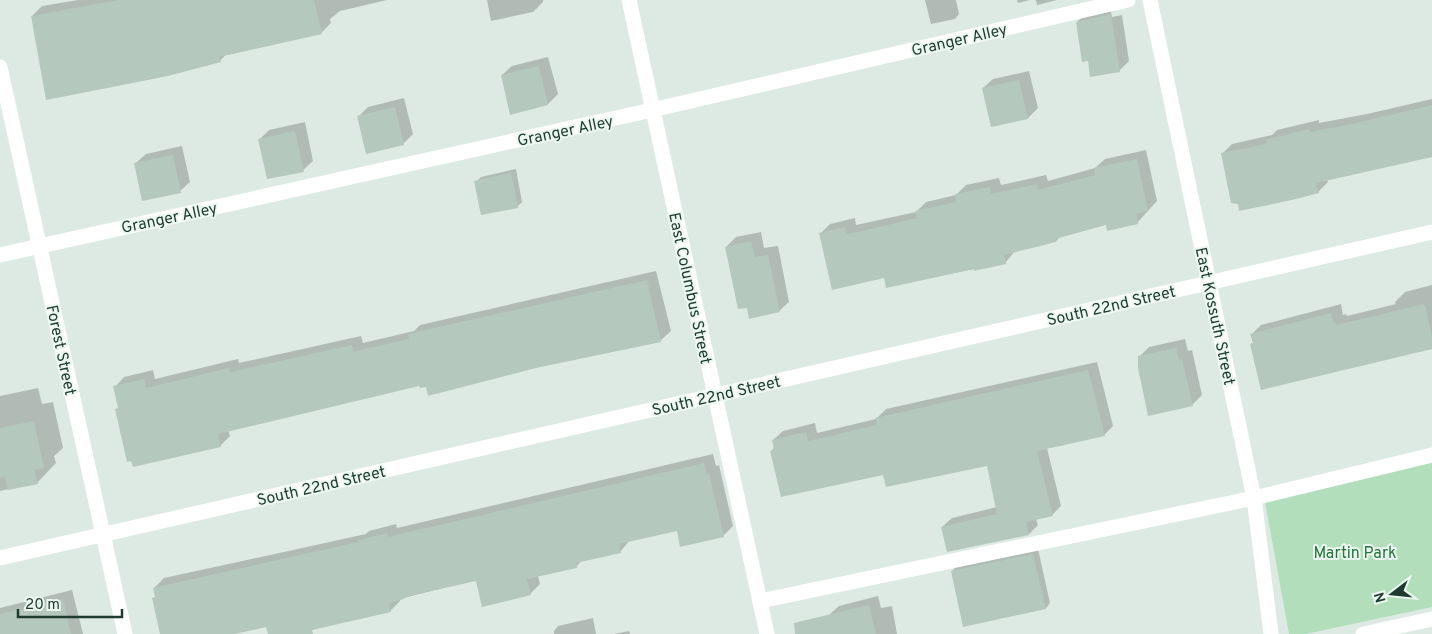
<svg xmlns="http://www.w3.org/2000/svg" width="1432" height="634" viewBox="0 0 1432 634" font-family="Overpass,sans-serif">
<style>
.green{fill:#b3debb}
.shadow{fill:#0003}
.building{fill:#b5c8be}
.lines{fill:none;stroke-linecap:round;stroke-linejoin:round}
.lane{stroke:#fff;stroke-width:15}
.street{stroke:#fff;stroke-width:15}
.labels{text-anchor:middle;stroke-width:4;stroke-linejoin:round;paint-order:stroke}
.street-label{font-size:16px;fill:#1e3b30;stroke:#edf7f1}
.park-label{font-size:16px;fill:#25743c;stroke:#edf7f1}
</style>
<rect width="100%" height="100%" fill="#ddeae3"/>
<path class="green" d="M 1432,462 L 1432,607 L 1306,634 L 1289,634 L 1265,502 Z"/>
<path class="shadow" d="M 78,0 L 387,0 L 340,11 L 330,19 L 331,23 L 321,33 L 227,53 L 220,61 L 32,16 L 42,6 Z
M 487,0 L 543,0 L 543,2 L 533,12 L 491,21 Z
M 925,0 L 956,0 L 959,14 L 955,19 L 931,24 Z
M 1017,0 L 1030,0 L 1018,3 Z
M 1036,0 L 1057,0 L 1037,5 Z
M 1110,7 L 1112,17 L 1122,15 L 1129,61 L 1119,71 L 1089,60 L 1077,22 L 1087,12 Z
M 548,57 L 558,94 L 548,104 L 511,113 L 502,75 L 512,66 Z
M 1029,71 L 1038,108 L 1028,118 L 992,126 L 983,88 L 993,79 Z
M 404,98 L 413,134 L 403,144 L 358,117 L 368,107 Z
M 1432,99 L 1432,156 L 1327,179 L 1328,182 L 1318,192 L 1222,154 L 1232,144 L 1272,135 L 1277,130 L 1319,120 L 1319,123 L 1367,114 Z
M 305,122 L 313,161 L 303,170 L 260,139 L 269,130 Z
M 182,146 L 190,182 L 180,191 L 136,163 L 146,154 Z
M 1146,150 L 1157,201 L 1137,223 L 1107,223 L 1061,236 L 1056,241 L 1015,251 L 1005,263 L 887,286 L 884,276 L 820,234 L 830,224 L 855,218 L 856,225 L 916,212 L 926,202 L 956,195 L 966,185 L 999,178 L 1001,185 L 1046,175 L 1048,181 L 1095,168 L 1105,159 Z
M 516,169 L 522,202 L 517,207 L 476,182 L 481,177 Z
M 761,232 L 764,248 L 778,246 L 789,302 L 779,311 L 726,247 L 736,237 Z
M 656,271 L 671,331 L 661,340 L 536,367 L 420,385 L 228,430 L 230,436 L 220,446 L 119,407 L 115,387 L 124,377 L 153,370 L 155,379 L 238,359 L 239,363 L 361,336 L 363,343 L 414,331 L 420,325 Z
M 1432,285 L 1432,346 L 1251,344 L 1254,342 L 1252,334 L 1261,325 L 1341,304 L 1343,315 L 1346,314 L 1347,316 L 1396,304 L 1395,302 L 1405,292 Z
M 1185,339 L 1188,351 L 1192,350 L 1202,395 L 1192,405 L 1139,357 L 1149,347 Z
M 1097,362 L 1113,426 L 1104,435 L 1047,448 L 1061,506 L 1052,515 L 1036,519 L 1038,525 L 1029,534 L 942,527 L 952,518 L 997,507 L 988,464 L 884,473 L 771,451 L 775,447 L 773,440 L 783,431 L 815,423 L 817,433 L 876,419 L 886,409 Z
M 38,388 L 42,404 L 53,402 L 63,448 L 54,456 L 56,463 L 37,483 L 0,491 L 0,396 Z
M 713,454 L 716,466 L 719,465 L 733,526 L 723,536 L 678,529 L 630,540 L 620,552 L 582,560 L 576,567 L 538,576 L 540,584 L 530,594 L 477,579 L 400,599 L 400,601 L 390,611 L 287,634 L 269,634 L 267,625 L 230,634 L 162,634 L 153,599 L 156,596 L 154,588 L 164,578 L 366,534 L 369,531 L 396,524 L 397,528 Z
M 1038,549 L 1050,603 L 1046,608 L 952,571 L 957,566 Z
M 72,590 L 83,634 L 0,634 L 0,608 Z
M 878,596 L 881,608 L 892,606 L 897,634 L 828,634 L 829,615 L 839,606 Z
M 593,618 L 596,634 L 554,634 L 554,631 L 558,626 Z
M 629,631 L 630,634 L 614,634 Z"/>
<path class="building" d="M 119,0 L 314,0 L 322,34 L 219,57 L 221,62 L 168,76 L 46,100 L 31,16 Z
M 1111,14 L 1120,72 L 1090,77 L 1088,61 L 1082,62 L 1076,22 Z
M 539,66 L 548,105 L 510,115 L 501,75 Z
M 1019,80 L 1028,119 L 991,127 L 982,88 Z
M 1432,105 L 1432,157 L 1316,183 L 1319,193 L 1292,200 L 1239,211 L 1238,204 L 1231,203 L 1221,153 L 1267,144 L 1266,140 L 1309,129 L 1310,132 L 1357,123 Z
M 395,107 L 404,145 L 366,154 L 357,116 Z
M 295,131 L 304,172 L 267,179 L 258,139 Z
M 173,155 L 181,193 L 142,201 L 134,163 Z
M 1137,159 L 1148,211 L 1136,214 L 1138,224 L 1107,231 L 1106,225 L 1055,239 L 1056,242 L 1004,255 L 1006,264 L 974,271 L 974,269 L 886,288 L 884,278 L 832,290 L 819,233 L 845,227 L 847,234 L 862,231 L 917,218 L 915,211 L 956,202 L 955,194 L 990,187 L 991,194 L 1037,184 L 1038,190 L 1095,175 L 1094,168 Z
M 511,173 L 518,208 L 481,215 L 474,181 Z
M 751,241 L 755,257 L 768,255 L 780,312 L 749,319 L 747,308 L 738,309 L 725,247 Z
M 647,280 L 661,342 L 536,368 L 428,396 L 426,387 L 420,388 L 419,386 L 218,434 L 221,447 L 133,467 L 131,461 L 127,462 L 115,409 L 118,408 L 113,386 L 144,379 L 146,388 L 229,368 L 230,372 L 352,345 L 353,352 L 409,339 L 408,334 Z
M 1420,305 L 1425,305 L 1432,336 L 1432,349 L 1261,390 L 1250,344 L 1253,343 L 1250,334 L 1331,313 L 1334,323 L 1336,323 L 1337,325 Z
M 1176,348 L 1179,360 L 1182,359 L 1193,406 L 1148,416 L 1138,368 L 1138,356 Z
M 1088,370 L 1105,436 L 1037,451 L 1053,516 L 1026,522 L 1029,535 L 947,552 L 941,527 L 997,514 L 987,466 L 886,487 L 883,475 L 781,497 L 770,451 L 774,450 L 772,440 L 806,432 L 808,441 L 877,425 L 875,418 Z
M 34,421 L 44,468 L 34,470 L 38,484 L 8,490 L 5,477 L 0,478 L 0,428 Z
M 704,463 L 707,475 L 709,474 L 724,537 L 680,547 L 677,531 L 619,544 L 621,553 L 576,563 L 577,568 L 527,579 L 531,595 L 482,607 L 476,581 L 404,597 L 404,599 L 389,603 L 391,612 L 312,630 L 313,634 L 268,634 L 266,627 L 235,634 L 160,634 L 152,598 L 155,597 L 153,588 L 358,542 L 358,540 L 387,533 L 388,537 Z
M 1033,554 L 1046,609 L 963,627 L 951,571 Z
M 63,599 L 71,634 L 0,634 L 0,614 Z
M 869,605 L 876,634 L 795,634 L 794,623 Z"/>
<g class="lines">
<path class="lane" d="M 0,255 L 652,110 L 1128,0
M 760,601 L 1254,498 L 1432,455
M 1363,634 L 1432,619"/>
<path class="street" d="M 629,0 L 767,634
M 1150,0 L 1254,498 L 1271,634
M 0,67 L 125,634
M 0,558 L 1432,232"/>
</g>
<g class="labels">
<g class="street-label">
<text transform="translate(959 39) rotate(-13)" y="6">Granger Alley</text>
<text transform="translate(565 130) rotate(-12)" y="6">Granger Alley</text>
<text transform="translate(169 217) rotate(-12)" y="6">Granger Alley</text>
<text transform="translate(691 288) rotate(78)" y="6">East Columbus Street</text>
<text transform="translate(1111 305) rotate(-13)" y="6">South 22nd Street</text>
<text transform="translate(1216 316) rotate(78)" y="6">East Kossuth Street</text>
<text transform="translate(62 350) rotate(78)" y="6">Forest Street</text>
<text transform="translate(716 395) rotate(-13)" y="6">South 22nd Street</text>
<text transform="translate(321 485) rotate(-13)" y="6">South 22nd Street</text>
</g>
<g class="park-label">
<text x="1355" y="558">Martin Park</text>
</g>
</g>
<g transform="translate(1392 594) rotate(254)" stroke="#edf7f1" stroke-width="4" paint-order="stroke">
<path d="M0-4L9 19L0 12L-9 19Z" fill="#1e3b30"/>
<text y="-8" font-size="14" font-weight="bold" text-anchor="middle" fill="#1e3b30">N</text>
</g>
<path d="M18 609v8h104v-8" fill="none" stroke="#1e3b30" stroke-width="2.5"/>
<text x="25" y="609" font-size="15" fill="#1e3b30" stroke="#edf7f1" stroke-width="4" paint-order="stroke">20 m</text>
</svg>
